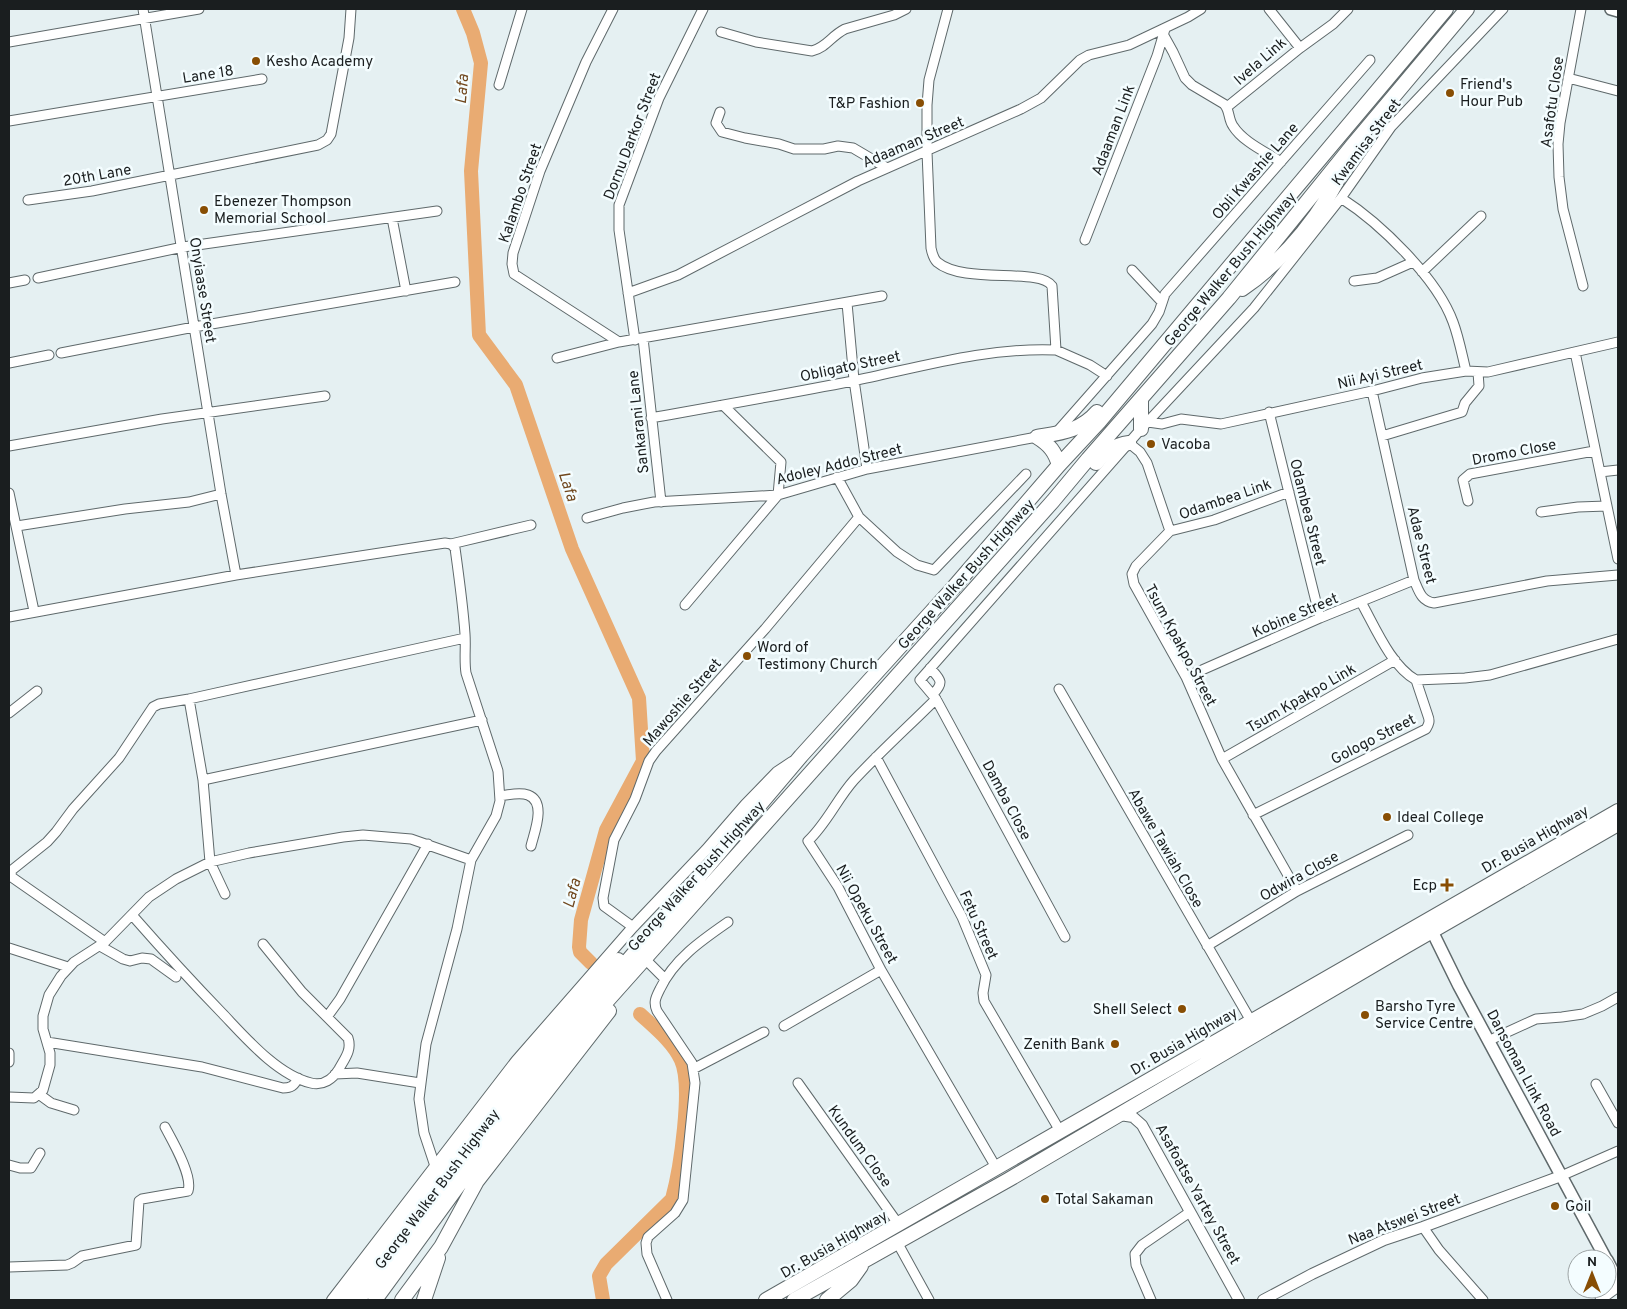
<svg xmlns="http://www.w3.org/2000/svg" width="1627" height="1309" viewBox="0 0 1627 1309" font-family="Overpass,sans-serif">
<style>
.lines{fill:none;stroke-linecap:round;stroke-linejoin:round}
.river{stroke:#e9ab72;stroke-width:14}
.minor-casing{stroke:#5f696b;stroke-width:11}
.tertiary-casing{stroke:#5f696b;stroke-width:12}
.secondary-casing{stroke:#5f696b;stroke-width:14}
.trunk-casing{stroke:#5f696b;stroke-width:16}
.minor{stroke:#fff;stroke-width:9}
.tertiary{stroke:#fff;stroke-width:10}
.secondary{stroke:#fff;stroke-width:11}
.trunk{stroke:#fff;stroke-width:14}
.poi-dot{fill:#884e04;stroke:#f4fdff;stroke-width:2}
.labels{text-anchor:middle;stroke-width:5;stroke-linejoin:round;paint-order:stroke}
.poi-label{font-size:15px;fill:#1a1e1f;stroke:#f4fdff;text-anchor:start}
.street-label{font-size:15px;fill:#1a1e1f;stroke:#f4fdff}
.water-label{font-size:16px;font-style:italic;fill:#71481e;stroke:#f4fdff}
</style>
<rect width="100%" height="100%" fill="#e5f0f2"/>
<g class="lines">
<path class="river" d="M 463,9 L 473,33 L 481,63 L 471,171 L 479,335 L 516,385 L 572,549 L 639,698 L 643,761 L 606,830 L 581,920 L 579,947 L 580,952 L 591,963
M 603,1300 L 599,1276 L 606,1264 L 672,1199 C 680,1170 693,1086 681,1060 C 673,1042 654,1027 640,1014"/>
<g class="minor-casing">
<path id="minor" d="M 143,9 L 221,494 L 236,575
M 613,9 L 586,62 L 540,171 L 513,253 L 512,264 L 514,274 L 619,342
M 948,9 L 929,80 L 927,105 L 927,152 L 931,248 C 932,253 934,259 937,262 C 964,285 1040,267 1052,286 L 1056,350 L 1090,365 L 1107,376
M 1269,9 L 1300,48
M 1581,9 L 1560,123 L 1558,144 L 1559,177 L 1563,209 L 1583,286
M 721,32 L 756,42 L 812,51 C 827,47 831,36 845,29 L 894,15 L 906,9
M 1163,34 L 1173,52 L 1185,78 L 1192,85 L 1224,104 C 1230,110 1228,119 1233,126 C 1243,142 1266,152 1281,162
M 9,42 L 199,9
M 1568,78 L 1618,91
M 499,85 L 522,9
M 1227,107 L 1300,48 L 1333,24 L 1348,9
M 720,112 L 716,123 L 722,132 L 745,138 L 779,144 L 794,149 L 824,149 L 838,146 L 853,148 L 887,168
M 9,121 L 262,79
M 1341,198 C 1380,223 1437,278 1453,322 C 1459,338 1462,355 1466,371
M 28,200 L 92,191 L 318,145 L 327,140 L 331,134 L 349,38 L 351,9
M 392,218 L 406,291
M 1085,240 L 1157,56 L 1165,29
M 1132,270 L 1161,301
M 1422,272 L 1481,216
M 38,278 L 183,247 L 437,211
M 1354,281 L 1377,278 L 1413,262
M 9,283 L 25,280
M 628,293 L 678,275 L 858,181 L 1021,109 L 1041,98 L 1080,60 L 1089,55 L 1129,45 L 1188,17 L 1201,9
M 847,303 L 854,380 L 867,469
M 643,338 L 661,502
M 635,340 L 619,230 L 619,205 L 659,98 L 703,9
M 1575,352 L 1618,559
M 61,353 L 194,327 L 455,282
M 557,358 L 619,342 L 882,296
M 9,363 L 49,355
M 1372,391 L 1414,580 C 1419,591 1421,601 1434,603 L 1547,581 L 1618,575
M 1269,412 L 1320,618
M 651,418 C 718,406 786,394 853,381 C 921,367 987,347 1056,350
M 1148,422 L 1162,424 L 1181,419 L 1221,424 L 1372,391 L 1422,378 L 1466,371 L 1488,372 L 1618,342
M 1056,433 L 1152,324 L 1159,312 L 1165,294 L 1370,60
M 1382,436 L 1462,412 L 1465,403 L 1479,386 L 1478,372
M 1129,443 L 1140,452 L 1147,463 L 1170,531
M 9,446 L 162,419 L 325,396
M 1600,472 L 1618,470
M 837,477 L 859,517 L 897,552 L 917,565 L 934,570 L 1026,474
M 9,493 L 34,611
M 1468,501 L 1463,480 L 1470,474 L 1594,451
M 1541,512 L 1578,507 L 1607,506
M 587,518 L 623,508 L 654,502 L 778,495 L 867,469 L 1037,437
M 17,526 L 125,509 L 189,502 L 221,494
M 1170,531 L 1136,566 L 1132,574 L 1134,584 L 1186,677 L 1222,759 L 1297,891
M 1170,531 L 1214,520 L 1289,492
M 685,605 L 778,495 L 781,462 L 723,405
M 9,617 L 236,575 L 445,543 L 451,544 L 531,525
M 930,668 C 940,679 945,682 933,694
M 1186,677 L 1320,618 L 1414,580
M 1416,680 L 1465,678 L 1490,675 L 1618,639
M 1059,689 L 1251,1021
M 189,699 L 203,780 L 210,862 L 225,894
M 936,699 C 909,726 880,752 854,780 C 837,799 827,823 808,841 L 838,887 L 881,970 L 997,1169
M 9,713 L 37,691
M 876,757 L 962,917 L 986,975 L 983,993 L 984,1001 L 1060,1131
M 1222,759 L 1395,660
M 203,780 L 482,720
M 500,796 C 508,795 519,792 528,795 C 547,802 534,833 531,846
M 1253,815 L 1426,729 C 1429,724 1430,721 1428,716 L 1416,680 C 1391,666 1375,627 1361,602
M 9,874 L 13,878 L 105,942
M 11,874 L 12,870 L 47,842 L 56,832 L 73,809 L 119,758 L 153,707 L 159,704 L 189,699 L 465,638
M 132,915 C 161,948 191,981 222,1013 C 245,1037 277,1075 311,1083 C 323,1086 333,1079 339,1069 C 345,1058 352,1050 348,1038 L 302,992 L 263,944
M 633,927 L 604,906 L 603,898 L 614,840 L 635,799 L 649,761 L 656,751 L 765,629 L 859,517
M 1065,937 L 936,699 L 920,680 L 1141,429 L 1254,308 L 1341,198 L 1391,127 L 1503,9
M 100,946 L 123,959 L 130,961 L 142,958 L 151,959 L 176,977
M 1207,946 L 1297,891 L 1408,835
M 9,948 L 68,967
M 645,959 L 665,979
M 327,1017 L 340,999 L 428,844
M 784,1026 L 881,970
M 1490,1040 L 1536,1019 L 1562,1017 L 1583,1014 L 1602,1006 L 1618,997
M 47,1042 L 202,1067 L 283,1088 C 291,1088 294,1086 298,1078
M 9,1053 L 9,1062
M 693,1069 L 764,1032
M 335,1074 L 357,1073 L 420,1083
M 798,1083 L 899,1225
M 1596,1084 L 1618,1123
M 40,1095 L 51,1103 L 74,1110
M 9,1097 L 34,1098 L 43,1090 L 50,1065 L 50,1053 L 43,1029 L 43,1016 L 49,995 L 61,976 L 74,962 L 105,942 L 149,897 L 176,879 L 210,862 L 249,853 L 343,837 L 363,835 L 411,839 L 471,860
M 9,1165 L 20,1168 L 31,1168 L 40,1153
M 435,1166 L 424,1133 L 419,1099 L 426,1044 L 457,929 L 471,860 L 496,816 L 500,801 L 498,771 L 466,673 C 464,660 466,647 465,634 C 463,605 459,577 455,548 L 451,544
M 1561,1176 L 1618,1151
M 1423,1227 L 1439,1250 L 1483,1300
M 897,1242 L 929,1300
M 9,1267 L 67,1265 L 72,1263 L 82,1256 L 136,1245 L 139,1201 L 142,1199 L 188,1191 C 193,1176 173,1142 165,1127
M 667,1300 L 647,1254 L 646,1243 L 648,1237 L 675,1213 L 683,1200 L 695,1083 L 692,1063 L 657,1011 C 653,1002 656,997 660,989 C 674,959 702,940 728,922
M 1151,1300 L 1136,1265 L 1135,1254 L 1142,1245 L 1190,1212
M 1600,1300 L 1618,1287"/>
</g>
<g class="tertiary-casing">
<path id="tertiary" d="M 1120,1115 L 1133,1117 L 1142,1125 L 1239,1300
M 332,1300 L 516,1061 L 633,927 L 706,850 L 745,805 L 777,772 L 792,762
M 1263,1300 L 1312,1274 L 1384,1240 L 1423,1227 L 1561,1176"/>
</g>
<g class="secondary-casing">
<path id="secondary" d="M 1611,9 L 1618,11
M 1429,925 L 1459,986 L 1606,1259
M 1607,1260 L 1618,1281"/>
</g>
<g class="trunk-casing">
<path id="trunk" d="M 1242,289 C 1285,260 1326,210 1346,162
M 1141,400 L 1141,429
M 1037,437 C 1060,433 1081,431 1097,412
M 1037,437 C 1050,445 1055,452 1059,465
M 1096,463 C 1106,452 1114,445 1129,443
M 343,1300 C 408,1214 472,1128 542,1045 C 567,1016 591,987 618,960
M 358,1300 L 459,1165 L 580,1016 L 649,936 L 801,756 L 953,588 L 1059,465 L 1099,422 L 1446,9
M 375,1300 L 477,1160 L 599,1010 L 1053,501 L 1088,459 L 1229,298 L 1352,146 L 1467,9
M 402,1300 L 441,1247 L 477,1181 L 609,1011
M 424,1300 L 438,1258
M 766,1300 L 1618,811
M 794,1300 L 1008,1180 L 1406,946 L 1618,824
M 827,1300 L 851,1280 L 861,1266"/>
</g>
<use href="#minor" class="minor"/>
<use href="#tertiary" class="tertiary"/>
<use href="#secondary" class="secondary"/>
<use href="#trunk" class="trunk"/>
</g>
<g class="poi-dot">
<circle cx="256" cy="61" r="5"/>
<circle cx="1450" cy="93" r="5"/>
<circle cx="920" cy="103" r="5"/>
<circle cx="204" cy="210" r="5"/>
<circle cx="1151" cy="444" r="5"/>
<circle cx="747" cy="656" r="5"/>
<circle cx="1387" cy="817" r="5"/>
<path d="M1444.5 877.5h5v5h5v5h-5v5h-5v-5h-5v-5h5z"/>
<circle cx="1182" cy="1009" r="5"/>
<circle cx="1365" cy="1015" r="5"/>
<circle cx="1115" cy="1044" r="5"/>
<circle cx="1045" cy="1199" r="5"/>
<circle cx="1555" cy="1206" r="5"/>
</g>
<g class="labels">
<g class="poi-label">
<text x="266" y="66">Kesho Academy</text>
<text x="1460" y="89">Friend's<tspan x="1460" dy="17">Hour Pub</tspan></text>
<text x="910" y="108" text-anchor="end">T&amp;P Fashion</text>
<text x="214" y="206">Ebenezer Thompson<tspan x="214" dy="17">Memorial School</tspan></text>
<text x="1161" y="449">Vacoba</text>
<text x="757" y="652">Word of<tspan x="757" dy="17">Testimony Church</tspan></text>
<text x="1397" y="822">Ideal College</text>
<text x="1437" y="890" text-anchor="end">Ecp</text>
<text x="1375" y="1011">Barsho Tyre<tspan x="1375" dy="17">Service Centre</tspan></text>
<text x="1172" y="1014" text-anchor="end">Shell Select</text>
<text x="1105" y="1049" text-anchor="end">Zenith Bank</text>
<text x="1055" y="1204">Total Sakaman</text>
<text x="1565" y="1211">Goil</text>
</g>
<g class="street-label">
<text transform="translate(1260 61) rotate(-41)" y="5">Ivela Link</text>
<text transform="translate(208 74) rotate(-9)" y="5">Lane 18</text>
<text transform="translate(1552 102) rotate(-82)" y="5">Asafotu Close</text>
<text transform="translate(1113 130) rotate(-69)" y="5">Adaaman Link</text>
<text transform="translate(632 136) rotate(-69)" y="5">Dornu Darkor Street</text>
<text transform="translate(913 142) rotate(-23)" y="5">Adaaman Street</text>
<text transform="translate(1366 142) rotate(-53)" y="5">Kwamisa Street</text>
<text transform="translate(1255 171) rotate(-49)" y="5">Obli Kwashie Lane</text>
<text transform="translate(97 175) rotate(-10)" y="5">20th Lane</text>
<text transform="translate(520 193) rotate(-71)" y="5">Kalambo Street</text>
<text transform="translate(1230 269) rotate(-50)" y="5">George Walker Bush Highway</text>
<text transform="translate(203 290) rotate(81)" y="5">Onyiaase Street</text>
<text transform="translate(850 366) rotate(-12)" y="5">Obligato Street</text>
<text transform="translate(1380 374) rotate(-13)" y="5">Nii Ayi Street</text>
<text transform="translate(638 422) rotate(-96)" y="5">Sankarani Lane</text>
<text transform="translate(1514 452) rotate(-11)" y="5">Dromo Close</text>
<text transform="translate(839 464) rotate(-14)" y="5">Adoley Addo Street</text>
<text transform="translate(1225 499) rotate(-19)" y="5">Odambea Link</text>
<text transform="translate(1308 512) rotate(76)" y="5">Odambea Street</text>
<text transform="translate(1422 545) rotate(76)" y="5">Adae Street</text>
<text transform="translate(966 574) rotate(-48)" y="5">George Walker Bush Highway</text>
<text transform="translate(1295 615) rotate(-23)" y="5">Kobine Street</text>
<text transform="translate(1181 645) rotate(62)" y="5">Tsum Kpakpo Street</text>
<text transform="translate(1301 698) rotate(-30)" y="5">Tsum Kpakpo Link</text>
<text transform="translate(682 702) rotate(-49)" y="5">Mawoshie Street</text>
<text transform="translate(1373 739) rotate(-27)" y="5">Gologo Street</text>
<text transform="translate(1007 800) rotate(62)" y="5">Damba Close</text>
<text transform="translate(1535 839) rotate(-30)" y="5">Dr. Busia Highway</text>
<text transform="translate(1166 848) rotate(60)" y="5">Abawe Tawiah Close</text>
<text transform="translate(696 876) rotate(-48)" y="5">George Walker Bush Highway</text>
<text transform="translate(1299 876) rotate(-29)" y="5">Odwira Close</text>
<text transform="translate(867 914) rotate(61)" y="5">Nii Opeku Street</text>
<text transform="translate(979 925) rotate(66)" y="5">Fetu Street</text>
<text transform="translate(1184 1041) rotate(-30)" y="5">Dr. Busia Highway</text>
<text transform="translate(1524 1073) rotate(62)" y="5">Dansoman Link Road</text>
<text transform="translate(860 1146) rotate(54)" y="5">Kundum Close</text>
<text transform="translate(437 1189) rotate(-53)" y="5">George Walker Bush Highway</text>
<text transform="translate(1198 1194) rotate(61)" y="5">Asafoatse Yartey Street</text>
<text transform="translate(1404 1219) rotate(-21)" y="5">Naa Atswei Street</text>
<text transform="translate(834 1244) rotate(-30)" y="5">Dr. Busia Highway</text>
</g>
<g class="water-label">
<text transform="translate(461 89) rotate(-85)" y="6">Lafa</text>
<text transform="translate(569 486) rotate(71)" y="6">Lafa</text>
<text transform="translate(571 893) rotate(-75)" y="6">Lafa</text>
</g>
</g>
<rect width="1627" height="1309" fill="none" stroke="#1a1e1f" stroke-width="20"/>
<g transform="translate(1592 1274)"><circle r="24" fill="#f4fdff" stroke="#9da4a5"/>
<path d="M0-4L9 19L0 12L-9 19Z" fill="#884e04"/>
<text y="-8" font-size="14" font-weight="bold" text-anchor="middle" fill="#1a1e1f">N</text>
</g>
</svg>
